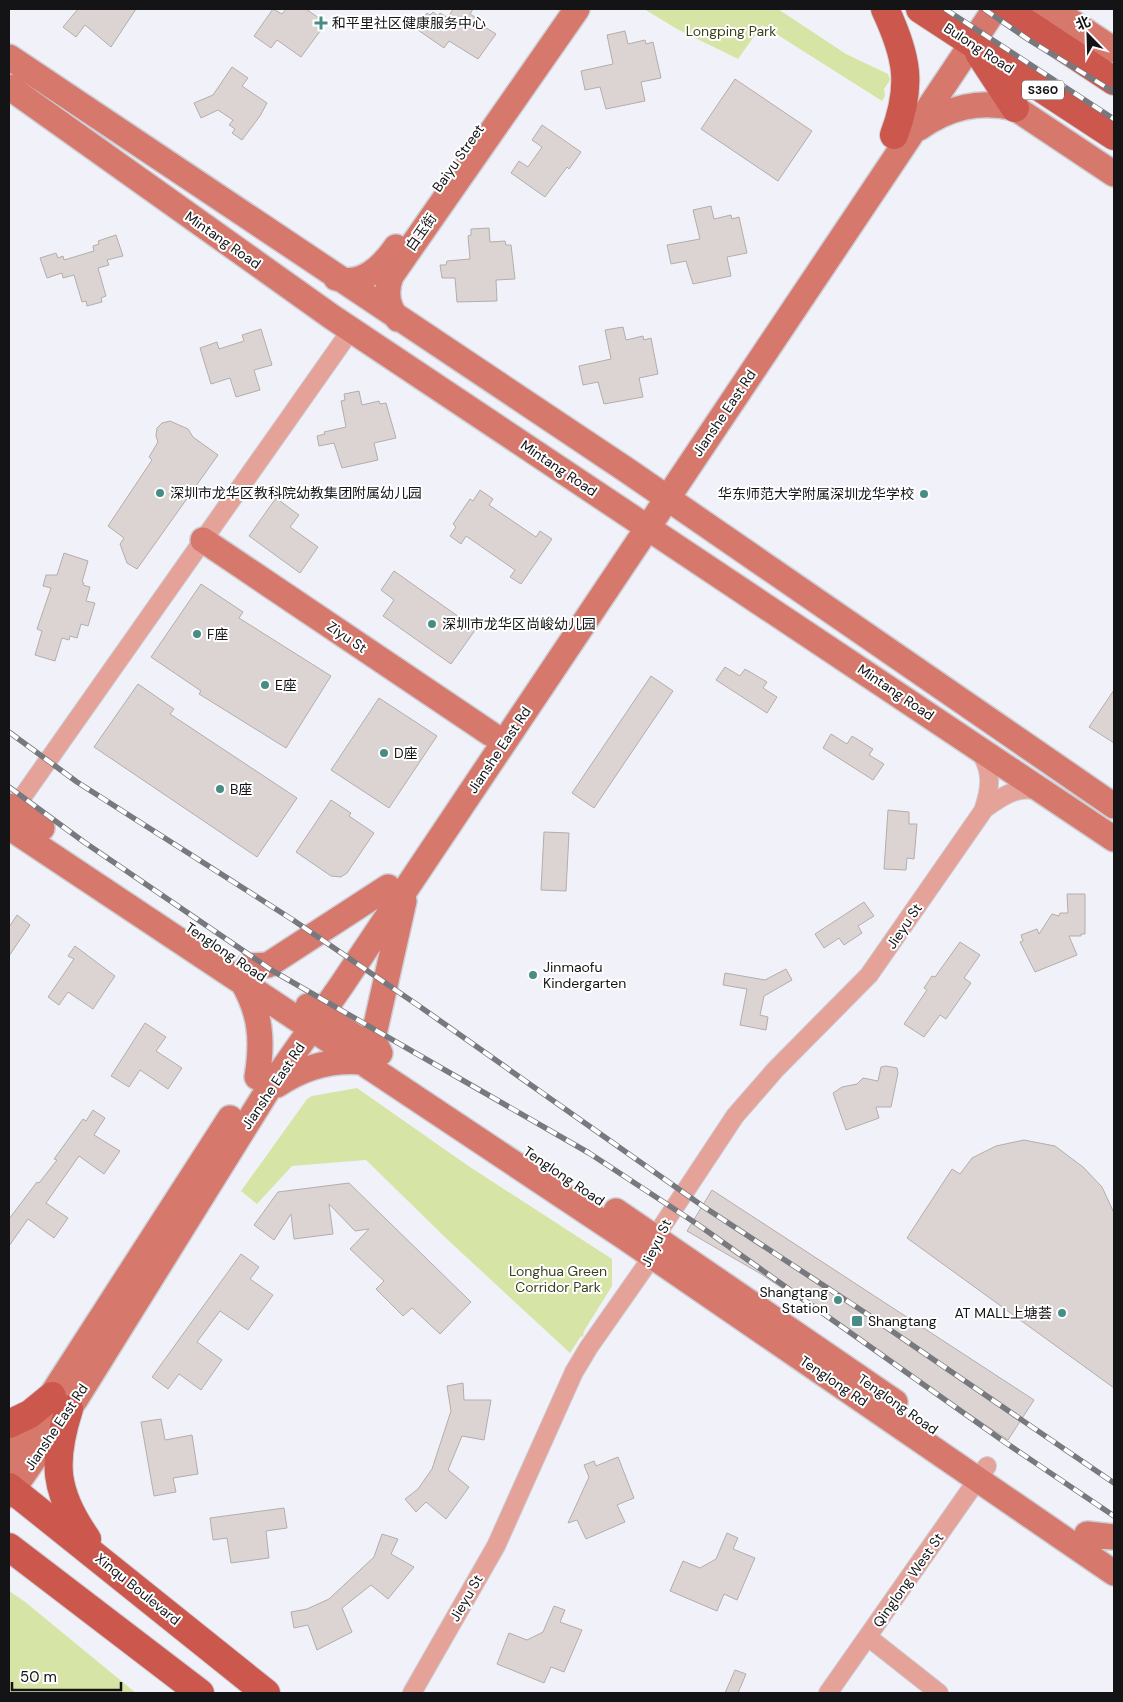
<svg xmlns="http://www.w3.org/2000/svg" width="1123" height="1702" viewBox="0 0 1123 1702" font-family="'DM Sans','Noto Sans SC',sans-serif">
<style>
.green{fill:#d6e5a6}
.building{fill:#dbd4d2;stroke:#b4adab}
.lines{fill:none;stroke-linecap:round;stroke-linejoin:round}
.street-casing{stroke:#ceced5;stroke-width:20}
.secondary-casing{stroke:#ceced5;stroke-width:28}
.primary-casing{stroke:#ceced5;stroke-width:30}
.street{stroke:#e4a299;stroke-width:18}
.secondary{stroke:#d7786d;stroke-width:25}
.primary{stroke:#cc574d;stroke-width:28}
.rail-casing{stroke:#78797e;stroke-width:5.5}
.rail{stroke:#fff;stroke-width:4;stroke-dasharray:11;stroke-linecap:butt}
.poi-dot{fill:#478d85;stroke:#fff;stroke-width:2}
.labels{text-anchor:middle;stroke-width:4;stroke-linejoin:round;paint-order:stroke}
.shield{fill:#fff;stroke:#5a5a5d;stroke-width:1}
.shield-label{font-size:12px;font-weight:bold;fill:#141417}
.poi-label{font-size:14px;fill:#141417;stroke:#fff;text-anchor:start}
.park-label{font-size:14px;fill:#3a411b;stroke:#fff}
.street-label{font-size:14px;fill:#141417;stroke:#fff}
</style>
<rect width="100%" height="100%" fill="#f1f2f9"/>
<path class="green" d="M 644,9 L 778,9 L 846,54 L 888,74 L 890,80 L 884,89 L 885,96 L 882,101 L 762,25 L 738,59 L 677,29 Z
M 357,1088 L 467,1165 L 612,1259 L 612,1286 L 584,1331 L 583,1337 L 581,1336 L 570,1353 L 450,1242 L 366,1160 L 292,1166 L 257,1204 L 241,1191 L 307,1099 L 312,1096 Z
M 9,1591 L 24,1601 L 136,1693 L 9,1693 Z"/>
<path class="building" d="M 78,9 L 136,9 L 111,47 L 85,25 L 76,37 L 63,27 Z
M 273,9 L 282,14 L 286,9 L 306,9 L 326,23 L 301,57 L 277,40 L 271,48 L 254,36 Z
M 453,9 L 473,9 L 470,14 L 487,25 L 485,27 L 496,34 L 478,59 L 449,41 L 444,48 L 415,28 L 427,13 L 430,15 L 433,12 L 438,16 L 440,13 L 448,18 Z
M 625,31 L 628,44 L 645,40 L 646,44 L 653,42 L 661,78 L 641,82 L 645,101 L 606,109 L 600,87 L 585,90 L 581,71 L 613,64 L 607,35 Z
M 232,67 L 248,78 L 242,86 L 267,103 L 260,116 L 242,140 L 232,133 L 235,129 L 229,125 L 233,120 L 218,110 L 201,118 L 194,103 L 213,95 Z
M 735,79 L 812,131 L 778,181 L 701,129 Z
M 542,125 L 581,152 L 569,169 L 567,167 L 545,197 L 511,173 L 519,161 L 528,167 L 542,147 L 532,140 Z
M 711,206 L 714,219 L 731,215 L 732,219 L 739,217 L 747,253 L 727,257 L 731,276 L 693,284 L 686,261 L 671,264 L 667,245 L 700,239 L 693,210 Z
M 489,228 L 490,242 L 505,241 L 506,245 L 511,245 L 515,279 L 496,280 L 497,301 L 457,302 L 455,278 L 442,278 L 440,265 L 446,265 L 447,261 L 470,259 L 468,236 L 471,235 L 471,229 Z
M 116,235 L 123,256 L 107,260 L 109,265 L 98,268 L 106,296 L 101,298 L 102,302 L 87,306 L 86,301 L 82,302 L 74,275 L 63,278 L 62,273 L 47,278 L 40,258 L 56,253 L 58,258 L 63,256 L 64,260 L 94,251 L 93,246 L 99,244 L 98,241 Z
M 623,327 L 626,340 L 643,336 L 644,340 L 651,338 L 658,374 L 639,378 L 643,397 L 604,404 L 598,382 L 583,385 L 579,366 L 611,359 L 605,330 Z
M 261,329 L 272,365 L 254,370 L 260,390 L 236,397 L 230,378 L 211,384 L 200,348 L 217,342 L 219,349 L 244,341 L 242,335 Z
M 359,391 L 362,405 L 379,401 L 380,404 L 386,403 L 396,438 L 374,443 L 378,460 L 342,468 L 334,443 L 319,446 L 317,436 L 325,434 L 324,432 L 346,427 L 341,401 L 345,400 L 344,394 Z
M 170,421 L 188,429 L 193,437 L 218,455 L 137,569 L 127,563 L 120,544 L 124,538 L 108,526 L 152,460 L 149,457 L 158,442 L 156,436 L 157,428 L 162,423 Z
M 480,490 L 493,499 L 489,505 L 536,537 L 540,531 L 552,539 L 521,584 L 510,577 L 515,570 L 466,536 L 461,544 L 450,536 L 456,527 L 453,524 L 470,499 L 473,501 Z
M 276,498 L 299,515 L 290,527 L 318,547 L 300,573 L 249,536 Z
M 64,553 L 88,561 L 82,582 L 84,583 L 83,585 L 90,587 L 86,601 L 95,603 L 88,626 L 81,624 L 77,638 L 70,636 L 69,640 L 62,638 L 55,661 L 35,655 L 42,631 L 37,629 L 51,588 L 43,586 L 46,575 L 57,575 Z
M 394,571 L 476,629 L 451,664 L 383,616 L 394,600 L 381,590 Z
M 201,584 L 243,612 L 239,618 L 331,676 L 286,748 L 199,694 L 201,691 L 151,657 Z
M 725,667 L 740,676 L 745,669 L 767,682 L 763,688 L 777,697 L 767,713 L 716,680 Z
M 651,676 L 673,691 L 594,808 L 572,793 Z
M 138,684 L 174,709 L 170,714 L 297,798 L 257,857 L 94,747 Z
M 1114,690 L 1114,743 L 1089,727 Z
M 379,698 L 437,736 L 389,808 L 331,770 Z
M 831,734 L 847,744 L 852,736 L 873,749 L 869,755 L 884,764 L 873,780 L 823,748 Z
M 331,800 L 351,813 L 349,816 L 374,833 L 347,873 L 341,877 L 331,876 L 296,852 Z
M 888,810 L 909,812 L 909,824 L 917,824 L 914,859 L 907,858 L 906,870 L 884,869 Z
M 544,832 L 569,833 L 566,891 L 541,890 Z
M 1067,894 L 1085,894 L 1085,934 L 1081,934 L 1081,936 L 1069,936 L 1077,955 L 1035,972 L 1020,942 L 1023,941 L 1021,935 L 1037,929 L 1039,934 L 1052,914 L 1059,916 L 1060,913 L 1068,913 Z
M 864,902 L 874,916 L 858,926 L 862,933 L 844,945 L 839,938 L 824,948 L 815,934 Z
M 17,915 L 30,925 L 9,956 L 9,927 Z
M 960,942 L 980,955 L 964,978 L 971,983 L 946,1019 L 940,1015 L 924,1037 L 904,1024 L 927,990 L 924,988 L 932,976 L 935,977 Z
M 75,946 L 115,976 L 93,1009 L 68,992 L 59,1005 L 48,997 L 74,959 L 68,956 Z
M 786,969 L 792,980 L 764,996 L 760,1015 L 768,1017 L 766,1030 L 740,1025 L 747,989 L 723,985 L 725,973 L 765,980 Z
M 145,1023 L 166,1037 L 156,1051 L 182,1068 L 168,1089 L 140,1070 L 129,1087 L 111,1076 Z
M 886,1066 L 897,1068 L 898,1073 L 891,1107 L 876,1107 L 879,1118 L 846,1130 L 833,1093 L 842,1087 L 857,1084 L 863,1078 L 878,1081 L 881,1067 Z
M 93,1110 L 105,1118 L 94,1135 L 120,1151 L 104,1174 L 79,1156 L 46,1203 L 68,1218 L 54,1238 L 28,1219 L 9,1246 L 9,1219 L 37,1182 L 39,1183 L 57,1160 L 54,1159 L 83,1119 L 86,1121 Z
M 1024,1140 L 1055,1146 L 1083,1167 L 1102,1187 L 1114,1213 L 1114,1388 L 907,1238 L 952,1169 L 960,1174 L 972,1158 L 996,1146 Z
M 349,1183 L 471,1302 L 440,1334 L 412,1308 L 403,1316 L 376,1289 L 384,1281 L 350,1249 L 369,1229 L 355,1231 L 329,1204 L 333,1234 L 294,1239 L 291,1214 L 274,1240 L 254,1225 L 278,1192 Z
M 712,1190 L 1034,1400 L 1008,1440 L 761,1274 L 687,1231 Z
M 241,1254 L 259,1267 L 250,1279 L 273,1295 L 248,1330 L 220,1311 L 197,1342 L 222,1360 L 201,1390 L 179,1374 L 168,1389 L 152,1377 Z
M 463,1383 L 464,1400 L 491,1400 L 484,1440 L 462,1436 L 448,1470 L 469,1487 L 446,1519 L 426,1502 L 416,1512 L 405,1499 L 418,1489 L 432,1469 L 451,1411 L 447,1386 Z
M 161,1419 L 165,1440 L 192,1435 L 198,1474 L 173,1478 L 176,1492 L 154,1496 L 141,1422 Z
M 618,1457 L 634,1498 L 617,1505 L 625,1522 L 586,1539 L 577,1520 L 568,1523 L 589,1477 L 584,1465 L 594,1461 L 596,1466 Z
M 284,1508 L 287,1528 L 266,1531 L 269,1558 L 231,1563 L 227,1538 L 213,1540 L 210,1518 Z
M 727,1533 L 738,1538 L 733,1549 L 755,1558 L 737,1600 L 724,1594 L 717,1611 L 670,1591 L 683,1561 L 700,1568 L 716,1559 Z
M 382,1534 L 398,1539 L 391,1554 L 414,1567 L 388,1599 L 371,1585 L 342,1608 L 352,1632 L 317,1650 L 308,1625 L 294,1628 L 291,1612 L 307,1609 L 329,1599 L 374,1557 Z
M 554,1606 L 565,1610 L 560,1622 L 582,1630 L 564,1672 L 551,1667 L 544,1683 L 497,1664 L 509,1633 L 527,1640 L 543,1632 Z
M 735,1670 L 746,1674 L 738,1693 L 725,1693 Z"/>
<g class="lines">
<g class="street-casing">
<path id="street" d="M 983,810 C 1001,797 1018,784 1041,792
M 9,816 L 351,330
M 868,1637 L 939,1693
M 412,1693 L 496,1546 L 574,1372 L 589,1347 L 652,1257 L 655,1237 L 735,1116 L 775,1070 L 869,975 L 983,811 C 991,788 993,770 978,749
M 828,1693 L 987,1466"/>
</g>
<g class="secondary-casing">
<path id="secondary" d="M 1041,9 L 1054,10 L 1114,50
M 9,57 L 628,471 L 1114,806
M 9,87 L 332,317 L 1114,839
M 919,128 C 949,107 979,100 1015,108 L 1114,174
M 336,278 C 361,288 383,266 396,247
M 398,319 C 387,307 385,292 391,276 L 577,9
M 203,540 L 491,734
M 9,806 L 42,828
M 9,827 L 623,1236 L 1114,1573
M 248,966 L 268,965 L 388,887
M 242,981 C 261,1013 263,1041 257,1077
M 308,1006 L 377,1051
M 380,1053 L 374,1041 L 374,1034 L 404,901
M 277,1085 C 303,1067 332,1059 364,1062
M 616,1211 L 895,1402
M 9,1461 L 230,1118
M 9,1495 L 77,1397 L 266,1093 L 341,986 L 995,9
M 1087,1534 L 1114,1537"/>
</g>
<g class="primary-casing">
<path id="primary" d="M 885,9 C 907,56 913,85 894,135
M 920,9 L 1114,136
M 1005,9 L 1114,81
M 979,53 L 1015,108
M 69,1409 C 52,1462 54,1492 87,1539
M 9,1424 L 30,1414 L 52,1396
M 9,1487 L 266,1693
M 9,1547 L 200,1693"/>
</g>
<use href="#street" class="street"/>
<use href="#secondary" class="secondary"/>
<use href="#primary" class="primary"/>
<g class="rail-casing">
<path id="rail" d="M 945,9 L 1114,119
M 984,9 L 1029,40 L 1114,92
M 9,732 L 77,782 L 293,920 L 419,1006 L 704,1207 L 864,1312 L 1114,1483
M 9,787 L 84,842 L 273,971 L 589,1153 L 697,1224 L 1006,1443 L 1114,1516"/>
</g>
<use href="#rail" class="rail"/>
</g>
<g class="poi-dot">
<path d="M318.5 15.5h5v5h5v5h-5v5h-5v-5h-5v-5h5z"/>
<circle cx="160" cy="493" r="5"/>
<circle cx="924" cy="494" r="5"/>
<circle cx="432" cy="624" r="5"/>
<circle cx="197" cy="634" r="5"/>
<circle cx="265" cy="685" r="5"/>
<circle cx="384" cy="753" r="5"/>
<circle cx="220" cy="789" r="5"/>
<circle cx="533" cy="975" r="5"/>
<circle cx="838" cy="1300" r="5"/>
<circle cx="1062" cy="1313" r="5"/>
<rect x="851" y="1315" width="12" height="12" rx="2.5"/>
</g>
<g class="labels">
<rect class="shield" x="1022" y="80.5" width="42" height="19" rx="4"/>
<g class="shield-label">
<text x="1043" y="94">S360</text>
</g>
<g class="poi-label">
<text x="332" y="28">和平里社区健康服务中心</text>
<text x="170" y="498">深圳市龙华区教科院幼教集团附属幼儿园</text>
<text x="914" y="499" text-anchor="end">华东师范大学附属深圳龙华学校</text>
<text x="442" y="629">深圳市龙华区尚峻幼儿园</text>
<text x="207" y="639">F座</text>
<text x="275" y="690">E座</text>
<text x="394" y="758">D座</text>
<text x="230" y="794">B座</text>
<text x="543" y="972">Jinmaofu<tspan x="543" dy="16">Kindergarten</tspan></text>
<text x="828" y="1297" text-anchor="end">Shangtang<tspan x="828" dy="16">Station</tspan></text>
<text x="1052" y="1318" text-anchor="end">AT MALL上塘荟</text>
<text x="868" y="1326">Shangtang</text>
</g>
<g class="park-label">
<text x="731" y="36">Longping Park</text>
<text x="558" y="1276">Longhua Green<tspan x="558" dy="16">Corridor Park</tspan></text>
</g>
<g class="street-label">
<text transform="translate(979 48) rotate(33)" y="5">Bulong Road</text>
<text transform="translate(458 158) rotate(-55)" y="5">Baiyu Street</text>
<text transform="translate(421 232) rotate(-55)" y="5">白玉街</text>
<text transform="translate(223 240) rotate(35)" y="5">Mintang Road</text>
<text transform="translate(724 413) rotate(-56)" y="5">Jianshe East Rd</text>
<text transform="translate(559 468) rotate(34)" y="5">Mintang Road</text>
<text transform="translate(347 637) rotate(34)" y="5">Ziyu St</text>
<text transform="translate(896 692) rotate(34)" y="5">Mintang Road</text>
<text transform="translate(499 750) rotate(-56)" y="5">Jianshe East Rd</text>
<text transform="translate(904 926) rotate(-56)" y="5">Jieyu St</text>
<text transform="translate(226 952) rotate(34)" y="5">Tenglong Road</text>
<text transform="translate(273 1086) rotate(-56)" y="5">Jianshe East Rd</text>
<text transform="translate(564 1176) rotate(34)" y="5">Tenglong Road</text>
<text transform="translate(656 1243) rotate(-64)" y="5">Jieyu St</text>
<text transform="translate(834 1381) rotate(34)" y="5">Tenglong Rd</text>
<text transform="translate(898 1404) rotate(35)" y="5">Tenglong Road</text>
<text transform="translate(56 1427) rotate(-56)" y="5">Jianshe East Rd</text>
<text transform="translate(908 1580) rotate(-55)" y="5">Qinglong West St</text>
<text transform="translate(138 1589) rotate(39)" y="5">Xinqu Boulevard</text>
<text transform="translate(466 1598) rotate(-60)" y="5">Jieyu St</text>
</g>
</g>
<rect width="1123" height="1702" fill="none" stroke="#141417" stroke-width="20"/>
<g transform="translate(1088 35) rotate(337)" stroke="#ffffff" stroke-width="4" paint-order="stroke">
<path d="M0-4L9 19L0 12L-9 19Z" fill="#141417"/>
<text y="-8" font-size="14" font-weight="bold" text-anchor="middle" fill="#141417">北</text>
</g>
<path d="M12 1682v8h109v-8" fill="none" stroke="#141417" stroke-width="2.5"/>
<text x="20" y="1682" font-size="15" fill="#141417" stroke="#ffffff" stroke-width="4" paint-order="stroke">50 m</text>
</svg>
